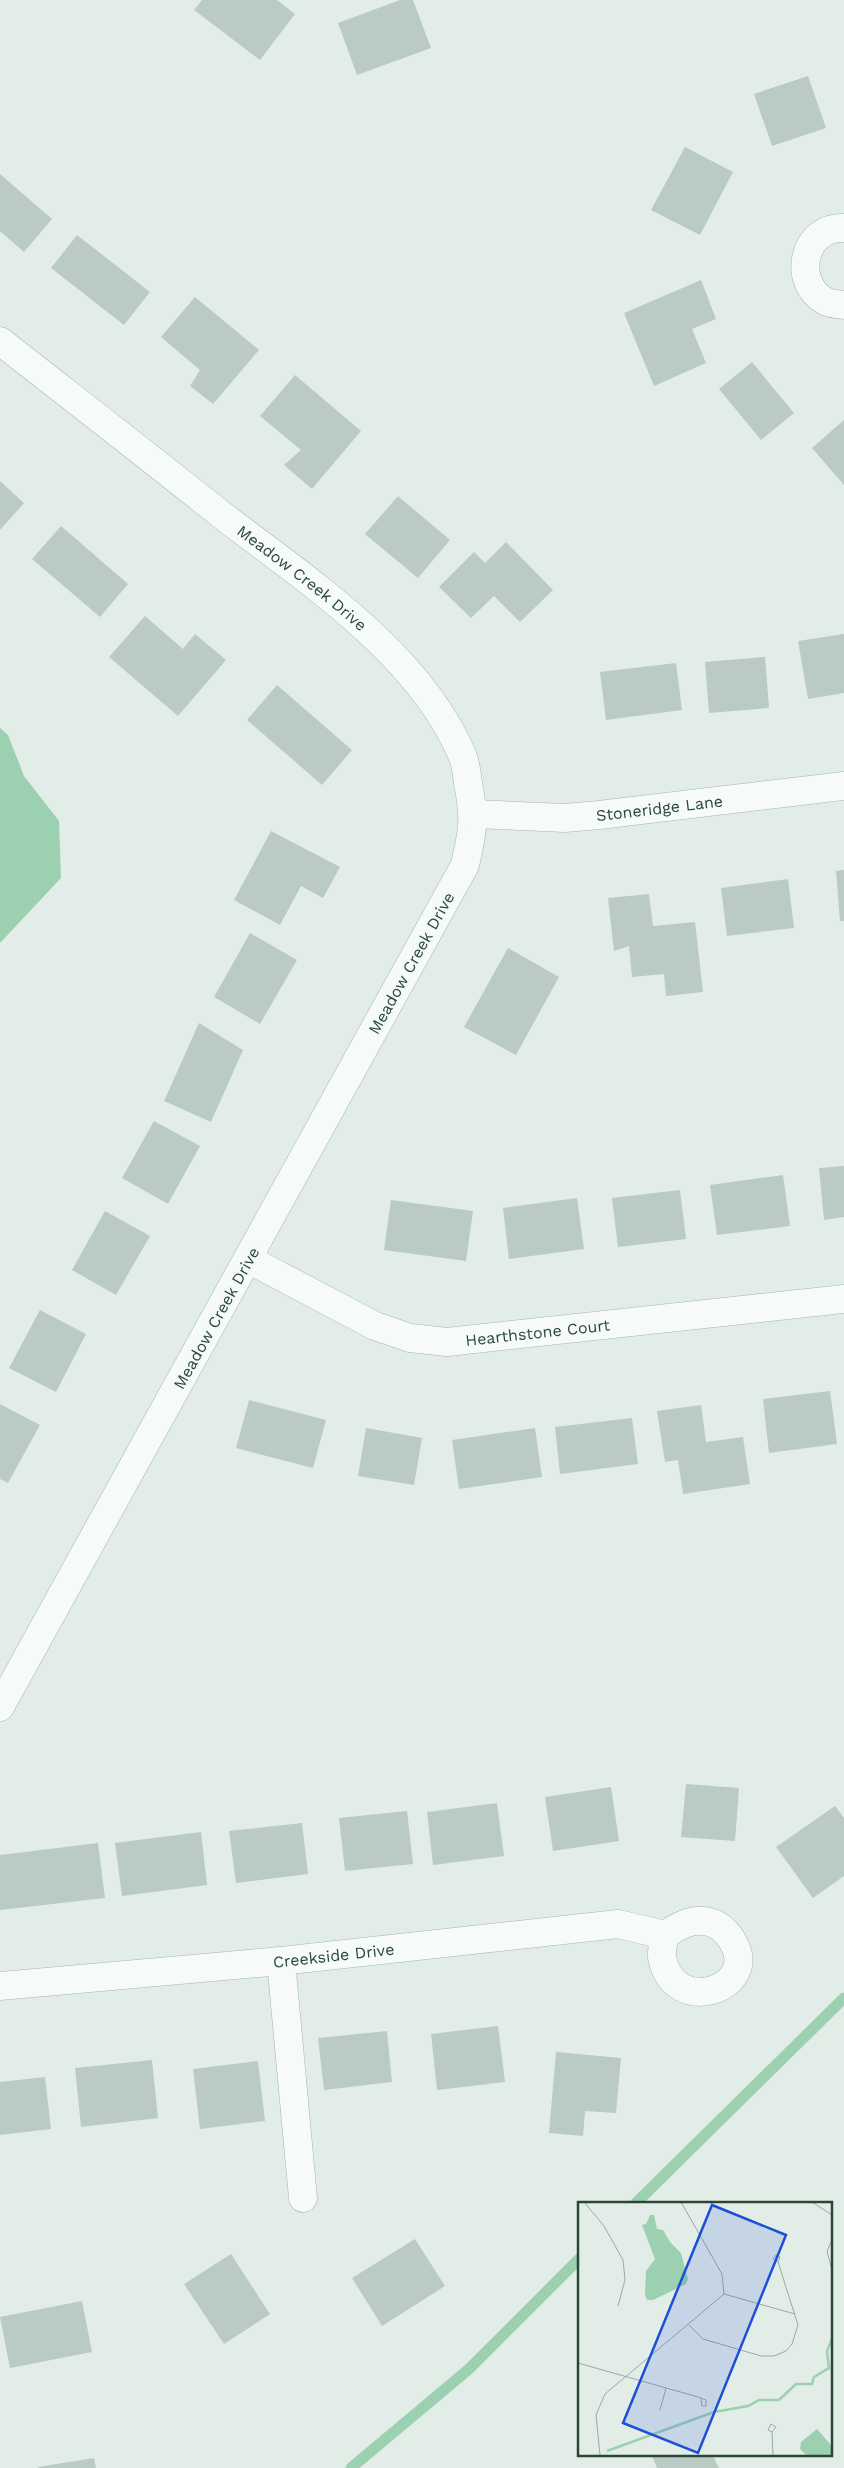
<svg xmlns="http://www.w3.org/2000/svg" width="844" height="2468" viewBox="0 0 844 2468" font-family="'Work Sans',sans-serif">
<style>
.water{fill:#9bd0b1}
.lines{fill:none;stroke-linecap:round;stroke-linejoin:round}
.stream{stroke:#9bd0b1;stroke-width:11}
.building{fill:#b9cbc2}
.minor-casing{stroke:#a4b5ac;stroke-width:29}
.minor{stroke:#f6faf8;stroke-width:28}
.labels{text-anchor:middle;stroke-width:5;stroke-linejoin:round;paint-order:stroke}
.street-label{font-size:16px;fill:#294739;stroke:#f3f9f6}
.inset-river{fill:none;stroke:#9bd0b1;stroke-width:2.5}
.inset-road{fill:none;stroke:#99aba2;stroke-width:1}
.view{fill:#1d4ed8;fill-opacity:0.15;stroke:#1d4ed8;stroke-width:2.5}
.inset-edge{fill:none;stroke:#294739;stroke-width:2.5}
</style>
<rect width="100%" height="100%" fill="#e3ede8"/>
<path class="water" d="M 0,728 L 8,735 L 24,776 L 59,821 L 61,878 L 0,943 Z"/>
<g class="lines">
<path class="stream" d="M 636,2203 L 844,1998
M 351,2468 L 469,2369 L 579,2259"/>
</g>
<path class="building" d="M 202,0 L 277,0 L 295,14 L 260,60 L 194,10 Z
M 400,0 L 413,0 L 431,48 L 357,75 L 338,23 Z
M 808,76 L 826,128 L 772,146 L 754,94 Z
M 685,147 L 733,172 L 700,235 L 651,210 Z
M 0,174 L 52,219 L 24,252 L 0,231 Z
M 77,235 L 150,292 L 124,325 L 51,268 Z
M 701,280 L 716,319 L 692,329 L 706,363 L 654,386 L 624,313 Z
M 195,297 L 259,350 L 213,404 L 190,386 L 200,370 L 161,337 Z
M 752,362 L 794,413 L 761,440 L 719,389 Z
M 295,375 L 361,431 L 312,489 L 284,465 L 301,450 L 260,416 Z
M 844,420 L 844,485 L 812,448 Z
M 0,481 L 24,503 L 0,530 Z
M 398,496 L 450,540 L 418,578 L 365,534 Z
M 61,526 L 128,584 L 100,617 L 32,559 Z
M 506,542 L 553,590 L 520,622 L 494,596 L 471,618 L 439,587 L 474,552 L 485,563 Z
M 145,616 L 183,649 L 195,634 L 226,660 L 178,716 L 109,657 Z
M 844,634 L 844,693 L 808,699 L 798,641 Z
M 765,657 L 769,708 L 709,713 L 705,662 Z
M 676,663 L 682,710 L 606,720 L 600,672 Z
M 277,685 L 352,750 L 322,785 L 247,720 Z
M 271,831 L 340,867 L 323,898 L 301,886 L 280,925 L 234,900 Z
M 844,870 L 844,921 L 840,921 L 836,871 Z
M 788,879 L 794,928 L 727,936 L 721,888 Z
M 649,894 L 653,926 L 695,922 L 703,992 L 666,996 L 664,974 L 632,977 L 629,946 L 614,951 L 608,898 Z
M 250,933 L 297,960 L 260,1024 L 214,997 Z
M 508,948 L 559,977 L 516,1055 L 464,1027 Z
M 199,1023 L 243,1050 L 211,1122 L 164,1101 Z
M 154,1121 L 200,1146 L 168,1204 L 122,1178 Z
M 844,1166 L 844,1217 L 824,1220 L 819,1168 Z
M 783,1175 L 790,1226 L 717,1235 L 710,1185 Z
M 680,1190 L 686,1239 L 618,1247 L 612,1198 Z
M 577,1198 L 584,1249 L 509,1259 L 503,1208 Z
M 391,1200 L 473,1211 L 466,1261 L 384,1250 Z
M 105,1211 L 150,1236 L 116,1295 L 72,1270 Z
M 40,1310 L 86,1334 L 56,1392 L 9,1368 Z
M 830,1391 L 837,1444 L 769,1453 L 763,1399 Z
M 249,1400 L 326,1420 L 313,1468 L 236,1448 Z
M 0,1404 L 40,1425 L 8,1483 L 0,1479 Z
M 701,1405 L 706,1442 L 743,1437 L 750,1484 L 683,1494 L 678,1460 L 665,1462 L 657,1411 Z
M 632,1418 L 638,1464 L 560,1474 L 555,1427 Z
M 366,1428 L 422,1438 L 414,1485 L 358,1476 Z
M 535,1428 L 542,1477 L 459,1489 L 452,1440 Z
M 686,1784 L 739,1788 L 735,1841 L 681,1837 Z
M 611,1787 L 619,1841 L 553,1851 L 545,1797 Z
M 497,1803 L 504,1856 L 433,1865 L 427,1812 Z
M 835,1806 L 844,1818 L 844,1876 L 813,1898 L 776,1847 Z
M 407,1811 L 413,1864 L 345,1871 L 339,1818 Z
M 302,1823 L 308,1874 L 236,1883 L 229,1831 Z
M 201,1832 L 207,1885 L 122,1896 L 115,1843 Z
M 98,1843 L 105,1898 L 0,1910 L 0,1855 Z
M 498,2026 L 505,2082 L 437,2090 L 431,2034 Z
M 387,2031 L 392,2082 L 324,2090 L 318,2038 Z
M 556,2052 L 621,2058 L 616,2113 L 585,2111 L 583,2136 L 549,2133 Z
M 152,2060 L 158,2118 L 81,2127 L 75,2068 Z
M 258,2061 L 265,2121 L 200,2129 L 193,2069 Z
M 45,2077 L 51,2129 L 0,2135 L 0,2082 Z
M 415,2239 L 445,2286 L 382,2326 L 352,2278 Z
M 231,2254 L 270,2314 L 224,2344 L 184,2284 Z
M 82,2301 L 92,2352 L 10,2368 L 0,2317 Z
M 651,2454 L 712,2454 L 719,2468 L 657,2468 Z
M 94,2458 L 96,2468 L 38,2468 L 38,2467 Z"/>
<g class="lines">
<g class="minor-casing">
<g id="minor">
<path d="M 844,228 C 802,226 792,283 825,301 C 830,304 838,304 844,305"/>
<path id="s1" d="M 0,341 C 74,399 149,457 223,516 C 309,582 420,654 463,757 C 466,765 467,775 468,783 C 475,819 473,830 465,865 L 0,1707"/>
<path id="s2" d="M 474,814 L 565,818 L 599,815 L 844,786"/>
<path id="s3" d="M 248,1259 L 375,1326 L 410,1338 L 447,1342 L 844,1299"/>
<path d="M 281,1961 L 303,2198"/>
<path id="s4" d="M 0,1986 L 281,1961 L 618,1924 L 665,1935 C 681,1924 696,1916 715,1924 C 725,1929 731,1937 735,1946 C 756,1990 673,2017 662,1957 C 661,1951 664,1941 665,1935"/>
</g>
</g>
<use href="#minor" class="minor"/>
</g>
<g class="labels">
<g class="street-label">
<text dy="6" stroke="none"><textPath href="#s1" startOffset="384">Meadow Creek Drive</textPath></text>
<text dy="6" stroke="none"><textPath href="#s2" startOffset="186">Stoneridge Lane</textPath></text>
<text transform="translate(411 963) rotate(-61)" y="6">Meadow Creek Drive</text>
<text transform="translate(216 1318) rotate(-61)" y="6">Meadow Creek Drive</text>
<text dy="6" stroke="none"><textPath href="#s3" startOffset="309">Hearthstone Court</textPath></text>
<text dy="6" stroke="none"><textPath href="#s4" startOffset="335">Creekside Drive</textPath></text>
</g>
</g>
<g transform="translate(578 2202)">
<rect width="254" height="254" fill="#e3ede8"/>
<path d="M 72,13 L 76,13 L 79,27 L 85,28 L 92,40 L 103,51 L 110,77 L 108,82 L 75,98 L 69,98 L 67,93 L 68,69 L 77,57 L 64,23 L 68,22 ZM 239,227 L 254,244 L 254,253 L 228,253 L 222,247 L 223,240 Z" fill="#9bd0b1"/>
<path class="inset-river" d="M 29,249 L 136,210 L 170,204 L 181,198 L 201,198 L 218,182 L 234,182 L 236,175 L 251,166 L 249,149 L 254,137"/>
<path class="inset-road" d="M 6,0 L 26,24 L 45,58 L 47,78 L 40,104M 234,0 L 254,13M 254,38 L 249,49 L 254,68M 146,92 L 217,112M 111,123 L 125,137 L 183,154 L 196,154 L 208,149 L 214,142 L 220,123 L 200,60 L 202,55 L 198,53 L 195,57 L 200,60M 0,161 L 120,195 L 128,198 L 128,204 L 124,204 L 123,197M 82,208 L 88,186M 194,230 L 190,228 L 193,222 L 198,225 L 194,230 L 195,253M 22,253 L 18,213 L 27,192 L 146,92 L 144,72 L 103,0"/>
<path class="view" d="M 134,3 L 208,33 L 120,251 L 45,221 Z"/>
<rect width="254" height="254" class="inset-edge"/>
</g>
</svg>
